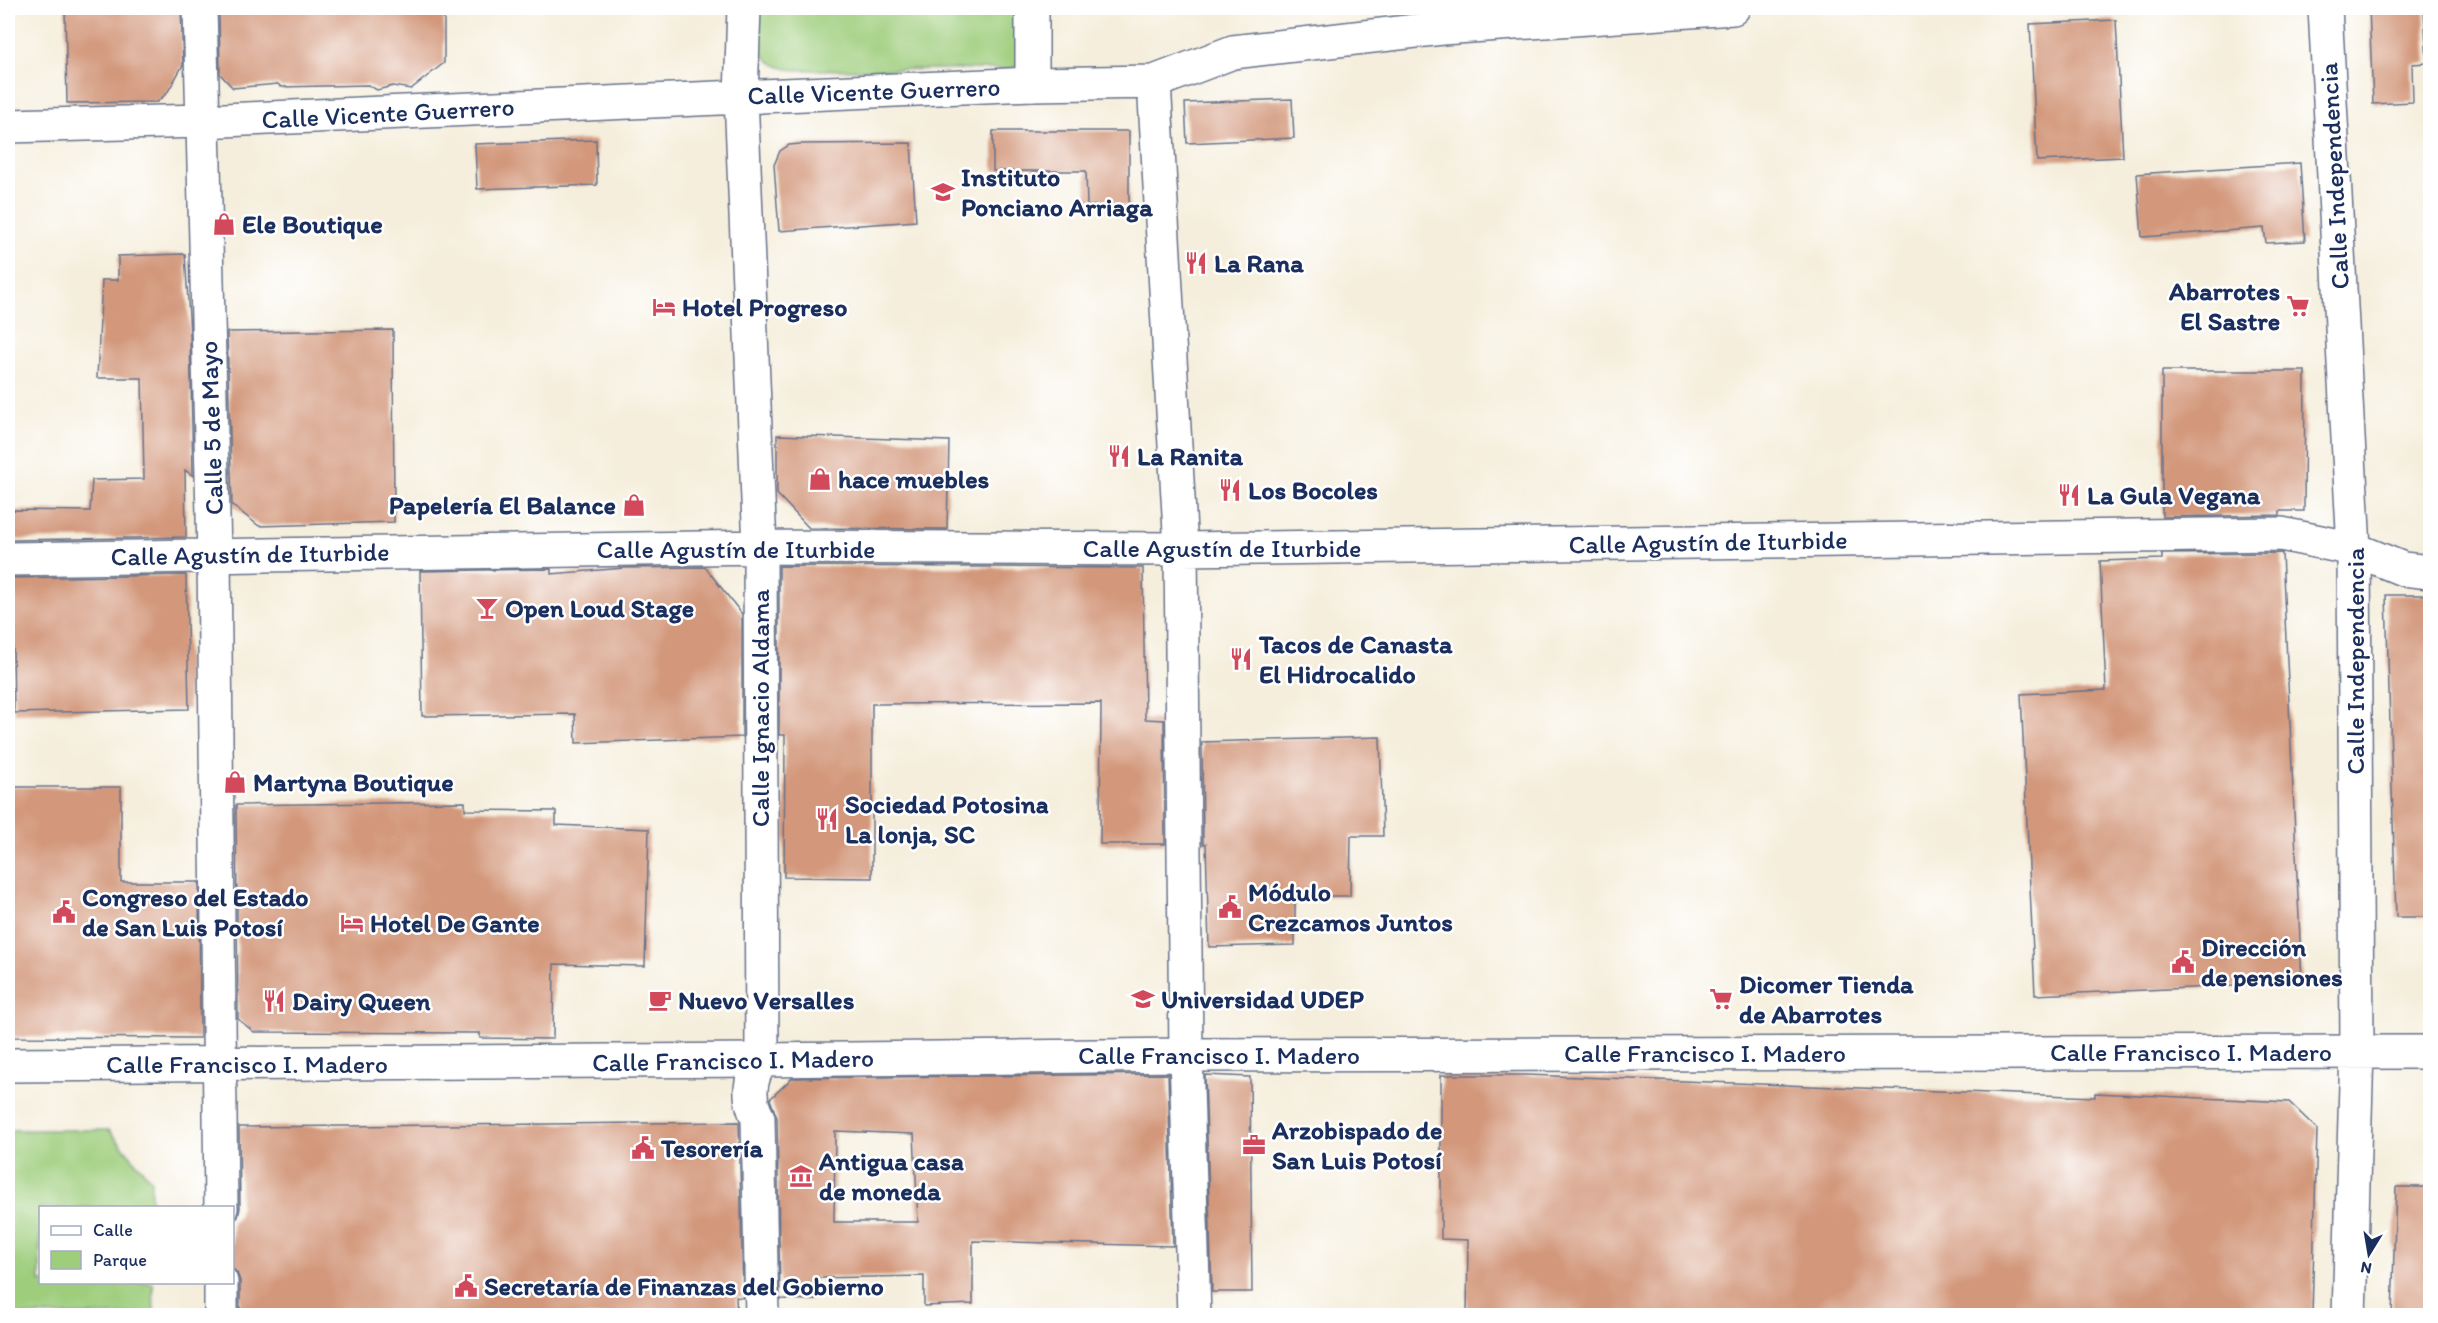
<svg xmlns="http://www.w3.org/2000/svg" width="2438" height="1323" viewBox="0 0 2438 1323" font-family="Itim,sans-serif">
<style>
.green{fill:#9ecd7b;stroke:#5c7e6c;stroke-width:1.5}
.building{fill:#d3987b;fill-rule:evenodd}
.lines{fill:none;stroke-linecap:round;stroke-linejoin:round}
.pedestrian-casing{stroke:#67728a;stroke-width:36}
.minor-casing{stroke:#67728a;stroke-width:36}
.path{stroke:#67728a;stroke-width:4;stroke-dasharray:1.5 4.5;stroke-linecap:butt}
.pedestrian{stroke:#fff;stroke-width:33}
.minor{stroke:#fff;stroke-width:33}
.labels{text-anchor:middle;stroke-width:5;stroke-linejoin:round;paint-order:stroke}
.street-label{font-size:26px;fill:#1b2f5e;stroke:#fff}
.poi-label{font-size:26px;font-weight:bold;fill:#1b2f5e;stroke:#fff;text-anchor:start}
</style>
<rect width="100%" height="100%" fill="#fff"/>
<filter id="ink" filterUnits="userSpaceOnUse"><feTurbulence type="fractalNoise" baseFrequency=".0167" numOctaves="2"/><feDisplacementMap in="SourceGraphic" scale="12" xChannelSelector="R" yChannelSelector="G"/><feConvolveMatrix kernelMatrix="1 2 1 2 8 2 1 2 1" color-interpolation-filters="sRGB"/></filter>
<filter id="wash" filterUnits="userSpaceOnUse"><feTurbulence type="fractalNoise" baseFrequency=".008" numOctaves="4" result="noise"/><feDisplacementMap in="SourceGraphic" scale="24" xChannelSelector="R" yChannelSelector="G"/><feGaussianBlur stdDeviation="1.35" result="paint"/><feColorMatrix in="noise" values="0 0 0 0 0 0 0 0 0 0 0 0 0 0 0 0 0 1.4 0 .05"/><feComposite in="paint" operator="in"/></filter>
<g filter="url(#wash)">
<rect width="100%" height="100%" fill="#f5eedc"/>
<path class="green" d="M 755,8 L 1043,8 L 1020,66 L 1007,69 L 797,70 C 757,68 755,40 755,8 Z
M 8,1130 L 109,1130 L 151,1180 L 151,1207 L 40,1208 L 40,1282 L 153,1283 L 154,1315 L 8,1315 Z"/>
<g id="blocks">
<path class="building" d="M 65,8 L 181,8 L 183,65 L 167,93 L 157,102 L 67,103 Z
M 219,8 L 444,8 L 444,63 L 411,89 L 393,86 L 377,90 L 368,85 L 281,87 L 278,84 L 233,88 L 220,74 Z
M 2369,8 L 2424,8 L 2427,63 L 2412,64 L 2413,102 L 2373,104 Z
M 2116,20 L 2123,157 L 2037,161 L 2030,24 Z
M 1292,99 L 1294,138 L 1187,143 L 1185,103 Z
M 993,131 L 1129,131 L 1129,206 L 1087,206 L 1086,171 L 993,171 Z
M 596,140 L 597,185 L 477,189 L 475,144 Z
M 911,143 L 916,221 L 779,231 L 774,165 L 780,151 L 789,145 L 800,144 Z
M 2300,163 L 2305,241 L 2266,243 L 2264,228 L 2142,237 L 2137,174 Z
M 185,254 L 190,333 L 193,476 L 185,470 L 186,537 L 11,540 L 10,510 L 90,511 L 92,480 L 144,479 L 142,378 L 97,378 L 102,280 L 118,280 L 118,256 Z
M 393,330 L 394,522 L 259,526 L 232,505 L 227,332 Z
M 2162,371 L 2305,371 L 2304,511 L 2280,511 L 2280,515 L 2162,517 Z
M 777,435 L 949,441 L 947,529 L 809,528 L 777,494 Z
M 2282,553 L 2302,983 L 2035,995 L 2021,694 L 2106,690 L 2100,561 L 2162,559 L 2162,554 Z
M 779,566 L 1143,568 L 1145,719 L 1164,720 L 1165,844 L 1100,844 L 1101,703 L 872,704 L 872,878 L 784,877 L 785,735 L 779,735 Z
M 705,567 L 742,614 L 742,737 L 576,743 L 575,714 L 422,716 L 420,571 L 551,569 L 551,574 L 625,568 Z
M 186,575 L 189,709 L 14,713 L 12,578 Z
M 2386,595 L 2430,595 L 2430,917 L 2396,917 Z
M 1380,737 L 1383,836 L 1351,836 L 1350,896 L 1295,896 L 1295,945 L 1209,947 L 1206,844 L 1203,844 L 1202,742 Z
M 8,787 L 121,787 L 121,882 L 199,882 L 200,1038 L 8,1037 Z
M 465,802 L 465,810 L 556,811 L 556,825 L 649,829 L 645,966 L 554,964 L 553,1039 L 480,1038 L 480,1033 L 254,1032 L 238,1019 L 236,805 Z
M 1168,1074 L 1173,1246 L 973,1241 L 973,1304 L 924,1306 L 924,1276 L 814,1278 L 815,1300 L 780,1299 L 777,1118 L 770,1099 L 792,1078 ZM 835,1131 L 914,1134 L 918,1222 L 834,1222 Z
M 1205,1075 L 1250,1077 L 1252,1292 L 1212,1292 Z
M 1441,1075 L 1527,1075 L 2095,1097 L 2095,1093 L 2289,1102 L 2317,1129 L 2312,1316 L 1467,1316 L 1468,1240 L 1441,1239 Z
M 739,1122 L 743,1298 L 736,1297 L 737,1316 L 240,1316 L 240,1281 L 237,1273 L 232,1268 L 232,1222 L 238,1217 L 240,1208 L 239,1127 Z
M 2396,1187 L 2430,1187 L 2430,1316 L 2392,1316 Z"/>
</g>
</g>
<g filter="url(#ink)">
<use href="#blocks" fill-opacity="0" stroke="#67728a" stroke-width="1.5"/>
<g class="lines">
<g class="pedestrian-casing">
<path id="pedestrian" d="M 1032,84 L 1032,8
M 214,554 L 221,1208
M 8,1065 L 762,1060
M 221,1282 L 221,1316"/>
</g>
<g class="minor-casing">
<path id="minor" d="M 200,8 L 214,554
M 744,8 L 741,96 L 760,547 L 762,1060 C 749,1078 747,1098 758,1118 L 762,1316
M 2325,8 L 2354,549 L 2357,1051 L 2349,1316
M 1154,82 L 1181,549 L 1186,1055 L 1194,1316
M 8,126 L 202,121 L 1032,84 L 1154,82 L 1233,52 L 1442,28 L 1733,8
M 8,559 L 760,547 L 1181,549 L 2281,534 L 2354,549 L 2403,569 L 2430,572
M 762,1060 L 1186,1055 L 2430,1052"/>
</g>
<path class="path" d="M 787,10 L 989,9"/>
<use href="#pedestrian" class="pedestrian"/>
<use href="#minor" class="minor"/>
</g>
</g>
<defs>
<g id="school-bare" transform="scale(1.8)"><path d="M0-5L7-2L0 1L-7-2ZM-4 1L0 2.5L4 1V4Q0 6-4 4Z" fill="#d1495b" stroke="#fff" stroke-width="2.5" paint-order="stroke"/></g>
<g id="shop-bare" transform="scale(1.8)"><path d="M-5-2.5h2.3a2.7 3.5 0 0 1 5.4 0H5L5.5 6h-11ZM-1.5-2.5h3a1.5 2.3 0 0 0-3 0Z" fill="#d1495b" stroke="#fff" stroke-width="2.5" paint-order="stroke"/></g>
<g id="restaurant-bare" transform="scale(1.8)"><path d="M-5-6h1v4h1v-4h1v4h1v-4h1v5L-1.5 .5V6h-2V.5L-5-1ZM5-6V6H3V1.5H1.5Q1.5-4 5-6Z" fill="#d1495b" stroke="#fff" stroke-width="2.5" paint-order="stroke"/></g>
<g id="supermarket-bare" transform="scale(1.8)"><path d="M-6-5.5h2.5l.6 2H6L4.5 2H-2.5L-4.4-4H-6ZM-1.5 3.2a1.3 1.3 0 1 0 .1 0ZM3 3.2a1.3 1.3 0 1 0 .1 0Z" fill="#d1495b" stroke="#fff" stroke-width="2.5" paint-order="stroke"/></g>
<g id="hotel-bare" transform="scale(1.8)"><path d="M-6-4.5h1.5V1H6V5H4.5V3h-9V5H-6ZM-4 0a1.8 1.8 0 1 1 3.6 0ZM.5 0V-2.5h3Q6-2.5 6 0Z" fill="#d1495b" stroke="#fff" stroke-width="2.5" paint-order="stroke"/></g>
<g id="bar-bare" transform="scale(1.8)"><path d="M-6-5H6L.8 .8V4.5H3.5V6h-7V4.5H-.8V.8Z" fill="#d1495b" stroke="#fff" stroke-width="2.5" paint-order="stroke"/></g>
<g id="civic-bare" transform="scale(1.8)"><path d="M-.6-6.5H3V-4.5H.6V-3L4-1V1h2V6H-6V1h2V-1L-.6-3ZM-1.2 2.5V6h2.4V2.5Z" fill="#d1495b" stroke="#fff" stroke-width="2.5" paint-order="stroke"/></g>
<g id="university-bare" transform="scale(1.8)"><path d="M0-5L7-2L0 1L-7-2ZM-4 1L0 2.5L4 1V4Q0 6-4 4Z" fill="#d1495b" stroke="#fff" stroke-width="2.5" paint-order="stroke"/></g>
<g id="cafe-bare" transform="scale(1.8)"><path d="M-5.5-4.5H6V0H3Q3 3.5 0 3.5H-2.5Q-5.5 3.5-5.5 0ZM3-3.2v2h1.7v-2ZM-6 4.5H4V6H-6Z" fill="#d1495b" stroke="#fff" stroke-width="2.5" paint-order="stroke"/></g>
<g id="office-bare" transform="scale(1.8)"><path d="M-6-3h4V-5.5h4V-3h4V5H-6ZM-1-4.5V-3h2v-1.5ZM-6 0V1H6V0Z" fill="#d1495b" stroke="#fff" stroke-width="2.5" paint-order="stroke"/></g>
<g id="museum-bare" transform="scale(1.8)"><path d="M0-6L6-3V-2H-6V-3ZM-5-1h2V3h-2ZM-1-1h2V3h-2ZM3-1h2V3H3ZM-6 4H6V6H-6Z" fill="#d1495b" stroke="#fff" stroke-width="2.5" paint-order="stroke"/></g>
</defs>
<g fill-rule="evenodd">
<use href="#school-bare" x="943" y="192"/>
<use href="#shop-bare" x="224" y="224"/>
<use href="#restaurant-bare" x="1196" y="263"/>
<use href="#supermarket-bare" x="2298" y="306"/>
<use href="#hotel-bare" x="664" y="307"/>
<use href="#restaurant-bare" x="1119" y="456"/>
<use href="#shop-bare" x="820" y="479"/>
<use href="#restaurant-bare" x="1230" y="490"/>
<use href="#restaurant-bare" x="2069" y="495"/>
<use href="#shop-bare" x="634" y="505"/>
<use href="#bar-bare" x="487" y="608"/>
<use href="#restaurant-bare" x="1241" y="659"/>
<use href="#shop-bare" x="235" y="782"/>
<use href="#restaurant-bare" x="827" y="819"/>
<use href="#civic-bare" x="1230" y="907"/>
<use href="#civic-bare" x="64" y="912"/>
<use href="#hotel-bare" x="352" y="923"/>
<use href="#civic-bare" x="2183" y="962"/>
<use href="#university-bare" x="1143" y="999"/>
<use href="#supermarket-bare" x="1721" y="999"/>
<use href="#cafe-bare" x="660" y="1000"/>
<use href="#restaurant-bare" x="274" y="1001"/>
<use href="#office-bare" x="1254" y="1145"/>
<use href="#civic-bare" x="643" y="1148"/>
<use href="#museum-bare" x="801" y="1176"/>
<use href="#civic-bare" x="466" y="1286"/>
</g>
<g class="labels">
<g class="street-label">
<text transform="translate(874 91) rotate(-2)" y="9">Calle Vicente Guerrero</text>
<text transform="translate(388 113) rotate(-3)" y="9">Calle Vicente Guerrero</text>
<text transform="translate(2334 176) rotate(-93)" y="9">Calle Independencia</text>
<text transform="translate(211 428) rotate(-92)" y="9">Calle 5 de Mayo</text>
<text transform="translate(1708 542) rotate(-1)" y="9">Calle Agustín de Iturbide</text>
<text x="1222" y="557">Calle Agustín de Iturbide</text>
<text x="736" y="558">Calle Agustín de Iturbide</text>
<text transform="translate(250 554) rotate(-1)" y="9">Calle Agustín de Iturbide</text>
<text transform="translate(2355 661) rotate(-90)" y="9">Calle Independencia</text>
<text transform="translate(760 708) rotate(-90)" y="9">Calle Ignacio Aldama</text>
<text x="2191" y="1061">Calle Francisco I. Madero</text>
<text x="1705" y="1062">Calle Francisco I. Madero</text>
<text x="1219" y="1064">Calle Francisco I. Madero</text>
<text transform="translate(733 1060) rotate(-1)" y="9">Calle Francisco I. Madero</text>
<text x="247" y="1073">Calle Francisco I. Madero</text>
</g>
<g class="poi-label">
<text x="961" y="186">Instituto<tspan x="961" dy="30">Ponciano Arriaga</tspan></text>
<text x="242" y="233">Ele Boutique</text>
<text x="1214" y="272">La Rana</text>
<text x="2280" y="300" text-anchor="end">Abarrotes<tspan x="2280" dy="30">El Sastre</tspan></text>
<text x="682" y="316">Hotel Progreso</text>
<text x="1137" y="465">La Ranita</text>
<text x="838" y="488">hace muebles</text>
<text x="1248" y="499">Los Bocoles</text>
<text x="2087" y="504">La Gula Vegana</text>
<text x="616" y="514" text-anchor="end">Papelería El Balance</text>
<text x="505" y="617">Open Loud Stage</text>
<text x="1259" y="653">Tacos de Canasta<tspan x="1259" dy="30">El Hidrocalido</tspan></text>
<text x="253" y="791">Martyna Boutique</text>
<text x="845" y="813">Sociedad Potosina<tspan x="845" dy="30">La lonja, SC</tspan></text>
<text x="1248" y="901">Módulo<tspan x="1248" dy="30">Crezcamos Juntos</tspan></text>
<text x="82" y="906">Congreso del Estado<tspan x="82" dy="30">de San Luis Potosí</tspan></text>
<text x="370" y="932">Hotel De Gante</text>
<text x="2201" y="956">Dirección<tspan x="2201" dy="30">de pensiones</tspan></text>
<text x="1739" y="993">Dicomer Tienda<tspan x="1739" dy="30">de Abarrotes</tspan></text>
<text x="1161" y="1008">Universidad UDEP</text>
<text x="678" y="1009">Nuevo Versalles</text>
<text x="292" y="1010">Dairy Queen</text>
<text x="1272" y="1139">Arzobispado de<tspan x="1272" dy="30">San Luis Potosí</tspan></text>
<text x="661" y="1157">Tesorería</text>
<text x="819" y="1170">Antigua casa<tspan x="819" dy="30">de moneda</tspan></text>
<text x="484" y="1295">Secretaría de Finanzas del Gobierno</text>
</g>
</g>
<rect width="2438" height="1323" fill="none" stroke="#fff" stroke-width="30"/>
<rect x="39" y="1206" width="195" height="78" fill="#ffffff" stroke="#a4acbf" stroke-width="1.5"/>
<rect x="51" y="1226" width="30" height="9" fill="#ffffff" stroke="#a4acbf" stroke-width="1.5"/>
<text x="93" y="1236" font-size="18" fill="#1b2f5e">Calle</text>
<rect x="51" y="1251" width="30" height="18" fill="#9ecd7b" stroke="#a4acbf" stroke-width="1.5"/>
<text x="93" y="1266" font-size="18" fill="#1b2f5e">Parque</text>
<g transform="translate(2369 1254) rotate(191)" stroke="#ffffff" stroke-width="4.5" paint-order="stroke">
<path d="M0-4.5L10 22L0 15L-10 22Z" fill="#1b2f5e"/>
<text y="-9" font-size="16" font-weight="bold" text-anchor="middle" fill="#1b2f5e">N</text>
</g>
</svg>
